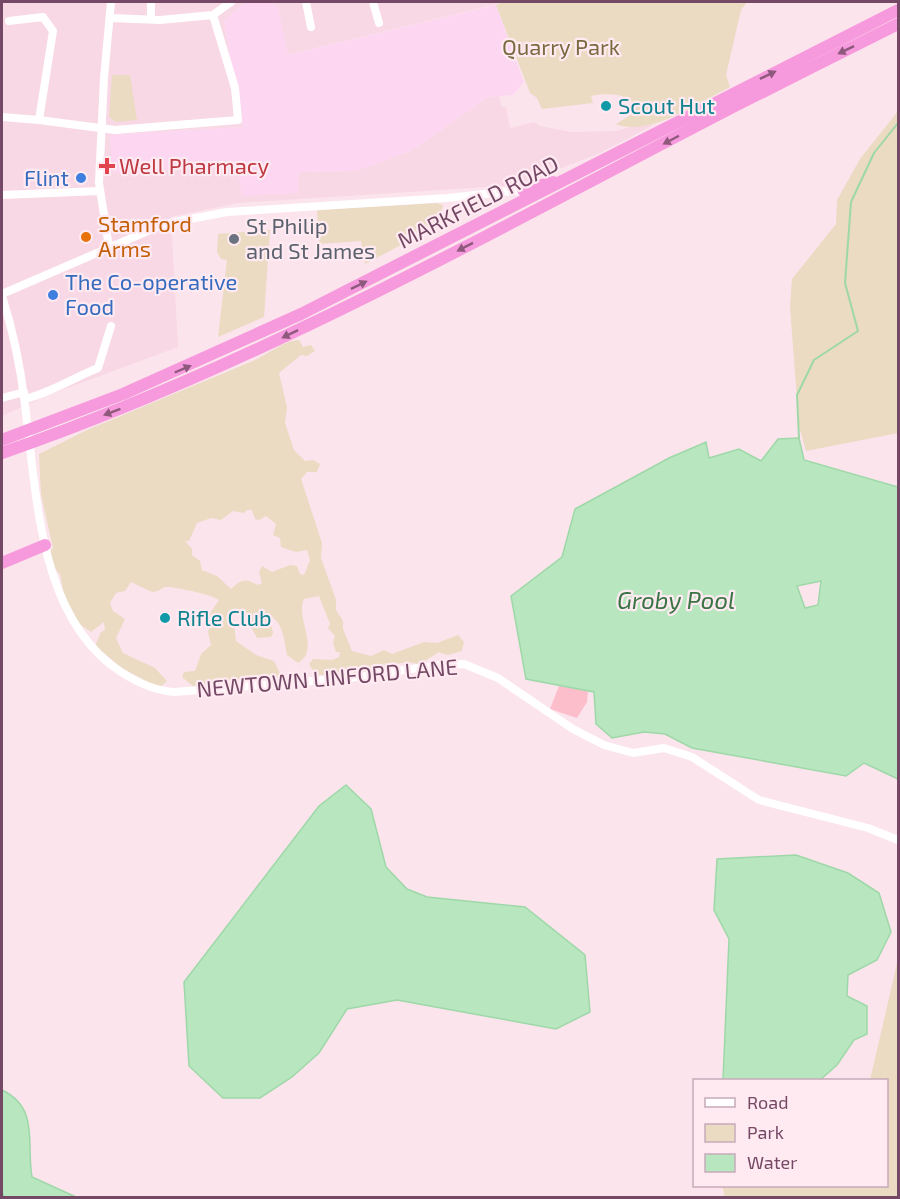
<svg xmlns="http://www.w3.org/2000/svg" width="900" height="1199" viewBox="0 0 900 1199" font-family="'Exo 2',sans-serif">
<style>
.residential{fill:#f9d8e6}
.commercial{fill:#fdd7f1}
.green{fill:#eadbc2;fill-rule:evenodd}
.sand{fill:#fcbecb}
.water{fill:#b8e6bf;stroke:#9ed8a8;stroke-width:1.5;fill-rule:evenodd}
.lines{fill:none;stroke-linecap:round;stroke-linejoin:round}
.stream{stroke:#9ed8a8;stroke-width:2}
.minor{stroke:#fff;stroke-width:8}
.highway{stroke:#f79add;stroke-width:12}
.oneway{fill:#8f597d}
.culture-dot{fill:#0f9aa8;stroke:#ffeaf2;stroke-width:2}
.health-dot{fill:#e0444e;stroke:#ffeaf2;stroke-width:2}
.shop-dot{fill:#3f7fe0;stroke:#ffeaf2;stroke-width:2}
.food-dot{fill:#e8710a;stroke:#ffeaf2;stroke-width:2}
.worship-dot{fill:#6b7280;stroke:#ffeaf2;stroke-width:2}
.labels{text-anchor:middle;stroke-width:4.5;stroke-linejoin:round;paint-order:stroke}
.park-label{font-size:22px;fill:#7b6b41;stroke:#ffeaf2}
.culture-label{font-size:22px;fill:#0d838f;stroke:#ffeaf2;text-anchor:start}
.health-label{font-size:22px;fill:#be3a42;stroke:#ffeaf2;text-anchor:start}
.shop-label{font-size:22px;fill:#366cbe;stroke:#ffeaf2;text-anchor:end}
.street-label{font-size:22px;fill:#754965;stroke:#ffeaf2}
.food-label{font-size:22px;fill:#c56008;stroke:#ffeaf2;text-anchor:start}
.worship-label{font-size:22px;fill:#5b616d;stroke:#ffeaf2;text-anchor:start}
.water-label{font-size:24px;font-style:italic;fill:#3a7444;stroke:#ffeaf2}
</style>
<rect width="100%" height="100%" fill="#fce4ed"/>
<path class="residential" d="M 2,2 L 246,2 L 224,21 L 243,127 L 111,135 L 114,172 L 237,166 L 298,192 L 298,172 L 356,171 L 411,151 L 488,97 L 499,96 L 502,107 L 506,107 L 510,128 L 534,122 L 540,126 L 572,132 L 616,131 L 650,121 L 652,126 L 600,153 L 518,185 L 237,203 L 171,217 L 178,347 L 46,396 L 2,416 Z
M 270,2 L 506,2 L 287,55 L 278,7 Z"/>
<path class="commercial" d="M 246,2 L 270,2 L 278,7 L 288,55 L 496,5 L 524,82 L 513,95 L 488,97 L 411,151 L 356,171 L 299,172 L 298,193 L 242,196 L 237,166 L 113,172 L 110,135 L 243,127 L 224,21 Z"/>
<path class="green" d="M 504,2 L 747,2 L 741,10 L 726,75 L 730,87 C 702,101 648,138 616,124 L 634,113 L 637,106 C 626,93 607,93 591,96 L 593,103 L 542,109 L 537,98 L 530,93 L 496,5 Z
M 112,75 L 130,75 L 137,120 L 116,122 L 109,117 Z
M 898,111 L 898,433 L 806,451 L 799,426 L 790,307 L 792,279 L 836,224 L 837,200 L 860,159 Z
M 437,203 L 443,205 L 437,226 L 365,264 L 361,241 L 319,244 L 317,210 Z
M 270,230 L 264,317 L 218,337 L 227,260 L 221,259 L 217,252 L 218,234 Z
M 299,340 L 303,347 L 311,345 L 315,351 L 307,356 L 301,355 L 279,373 L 287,407 L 285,423 L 294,450 L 305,461 L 313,460 L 320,464 L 317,472 L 307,472 L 301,479 L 322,543 L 321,558 L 336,600 L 336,610 L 343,621 L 343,629 L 352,651 L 371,656 L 384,650 L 392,654 L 424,642 L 437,643 L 458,635 L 464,642 L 462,651 L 447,655 L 439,652 L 420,664 L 405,662 L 356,675 L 316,675 L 309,664 L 313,659 L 332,660 L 339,657 L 340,652 L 336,652 L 333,643 L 335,636 L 328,628 L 330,624 L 319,596 L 304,599 C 295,618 321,650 298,663 L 287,655 C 284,639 283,622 268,614 L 273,633 L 271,637 L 257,638 L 243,612 L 233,614 L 236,641 L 256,655 L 274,661 L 282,677 C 267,682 249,680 235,679 C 228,679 223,684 217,684 C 208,685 202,685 194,687 L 182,677 L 184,672 L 195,671 L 201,654 L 211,645 L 208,632 L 212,621 L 208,616 L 219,600 C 214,595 172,586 165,587 C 160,589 158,592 152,592 L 131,582 L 125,591 L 116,593 L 110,603 L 113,611 L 125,619 L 116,638 L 123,653 L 155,668 L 167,681 L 159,688 L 122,668 L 95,646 L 101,632 L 105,630 L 104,622 L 91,632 L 78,623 L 74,613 L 67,611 L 60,574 L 50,564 L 50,552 L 53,548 L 41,494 L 39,454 L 87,430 L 253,361 C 267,355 285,340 299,340 ZM 247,510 L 252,510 L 255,519 L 259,520 L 266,516 L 276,524 L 273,535 L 280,538 L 281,547 L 296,552 L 307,550 L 310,560 L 304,575 L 300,574 L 297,566 L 290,565 L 272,572 L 262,566 L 259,572 L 262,583 L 258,585 C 244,578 242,579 231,589 L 217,576 L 202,570 L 200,561 L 192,555 L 192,549 L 185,541 L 189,541 L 197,523 L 211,518 L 221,520 L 233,511 L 244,513 Z
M 898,959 L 898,1197 L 725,1197 L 722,1186 L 886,1186 L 886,1080 L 870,1080 Z"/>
<path class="sand" d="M 559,686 L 588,691 L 587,702 L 577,718 L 550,709 Z"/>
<path class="water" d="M 799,438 L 804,460 L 898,487 L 898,779 L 864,763 L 846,776 L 692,748 L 665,734 L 644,732 L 612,738 L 596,724 L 594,692 L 526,679 L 511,596 L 562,557 L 575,509 L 669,458 L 706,442 L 709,458 L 739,449 L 761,461 L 778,439 ZM 821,581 L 818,605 L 805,608 L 797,586 Z
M 346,785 L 371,809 L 386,867 L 407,889 L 427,897 L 525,907 L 585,955 L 590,1012 L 556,1029 L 397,1000 L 347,1009 L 319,1053 L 292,1077 L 260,1098 L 223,1098 L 189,1066 L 184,982 L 319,806 Z
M 796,855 L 848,873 L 879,893 L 891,932 L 877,960 L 848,975 L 847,996 L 867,1006 L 867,1034 L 854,1040 L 837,1065 L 820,1080 L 723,1080 L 729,939 L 714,910 L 717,859 Z
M 2,1090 C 40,1108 26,1144 32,1177 L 76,1197 L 4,1197 L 2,1191 Z"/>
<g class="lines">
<path class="stream" d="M 799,438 L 797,395 L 814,360 L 858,331 L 845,283 L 851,202 L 874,153 L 898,123"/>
<path class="minor" d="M 306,2 L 311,27
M 373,2 L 379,23
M 110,18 L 160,20 L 213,15 L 231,2
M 151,19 L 151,2
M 9,21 L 43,17 L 53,31 L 39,120 L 115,130 L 238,120 L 235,88 L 213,15
M 2,117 L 39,120
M 2,195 L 99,191
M 109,247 L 99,183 L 104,78 L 111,2
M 2,294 L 164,224 L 227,212 L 447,198 L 523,190
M 2,296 C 12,328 20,364 24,398 C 37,487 36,617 121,672 C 138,683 155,691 175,692 L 349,678 L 439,665 L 464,664 L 498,678 L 573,729 L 604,745 L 633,753 L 664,748 L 692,757 L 759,800 L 868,828 L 898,840
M 2,398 L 24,392
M 25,399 C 50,393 73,378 98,368 L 111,326"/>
<path class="highway" d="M 523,190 L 553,182
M 2,440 L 123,394 L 301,314 L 898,10
M 2,453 C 257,365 493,231 733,107 C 788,79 843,52 898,24
M 2,563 L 45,545"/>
</g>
<defs><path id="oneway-solid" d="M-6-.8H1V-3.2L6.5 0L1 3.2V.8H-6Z" transform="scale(1.5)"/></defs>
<g class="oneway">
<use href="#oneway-solid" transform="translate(846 50) rotate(154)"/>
<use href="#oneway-solid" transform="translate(768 75) rotate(-26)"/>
<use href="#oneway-solid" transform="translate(671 140) rotate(152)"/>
<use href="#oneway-solid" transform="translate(465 247) rotate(153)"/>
<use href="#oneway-solid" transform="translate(359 285) rotate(-26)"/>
<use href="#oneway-solid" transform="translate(290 334) rotate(154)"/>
<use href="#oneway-solid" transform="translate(183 369) rotate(-23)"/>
<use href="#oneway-solid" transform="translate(112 412) rotate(159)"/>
</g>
<g class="culture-dot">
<circle cx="606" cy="106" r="6"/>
<circle cx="165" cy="618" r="6"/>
</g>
<path class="health-dot" d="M104 157h6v6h6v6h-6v6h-6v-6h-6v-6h6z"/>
<g class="shop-dot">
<circle cx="81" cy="178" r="6"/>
<circle cx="53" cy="295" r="6"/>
</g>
<circle class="food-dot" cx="86" cy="237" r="6"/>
<circle class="worship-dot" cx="234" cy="239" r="6"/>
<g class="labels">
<g class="park-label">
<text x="561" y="55">Quarry Park</text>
</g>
<g class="culture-label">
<text x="618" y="114">Scout Hut</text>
<text x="177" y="626">Rifle Club</text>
</g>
<g class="health-label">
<text x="119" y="174">Well Pharmacy</text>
</g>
<g class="shop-label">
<text x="69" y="186">Flint</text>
<text x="65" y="290" text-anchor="start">The Co-operative<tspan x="65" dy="25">Food</tspan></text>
</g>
<g class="street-label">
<text transform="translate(478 202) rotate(-27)" y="8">MARKFIELD ROAD</text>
<text transform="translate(327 678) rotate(-5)" y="8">NEWTOWN LINFORD LANE</text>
</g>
<g class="food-label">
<text x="98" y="232">Stamford<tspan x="98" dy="25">Arms</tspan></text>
</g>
<g class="worship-label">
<text x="246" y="234">St Philip<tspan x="246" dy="25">and St James</tspan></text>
</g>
<g class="water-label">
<text x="676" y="609">Groby Pool</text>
</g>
</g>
<rect width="900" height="1199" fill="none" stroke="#754965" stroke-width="6"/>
<rect x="693" y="1079" width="195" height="108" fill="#ffeaf2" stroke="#c8aaba" stroke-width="1.5"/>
<rect x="705" y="1098" width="30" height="9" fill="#ffffff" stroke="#c8aaba" stroke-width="1.5"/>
<text x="747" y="1109" font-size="18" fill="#754965">Road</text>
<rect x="705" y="1124" width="30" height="18" fill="#eadbc2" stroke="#c8aaba" stroke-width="1.5"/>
<text x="747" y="1139" font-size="18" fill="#754965">Park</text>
<rect x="705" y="1154" width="30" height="18" fill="#b8e6bf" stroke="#c8aaba" stroke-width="1.5"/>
<text x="747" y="1169" font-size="18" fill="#754965">Water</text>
</svg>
